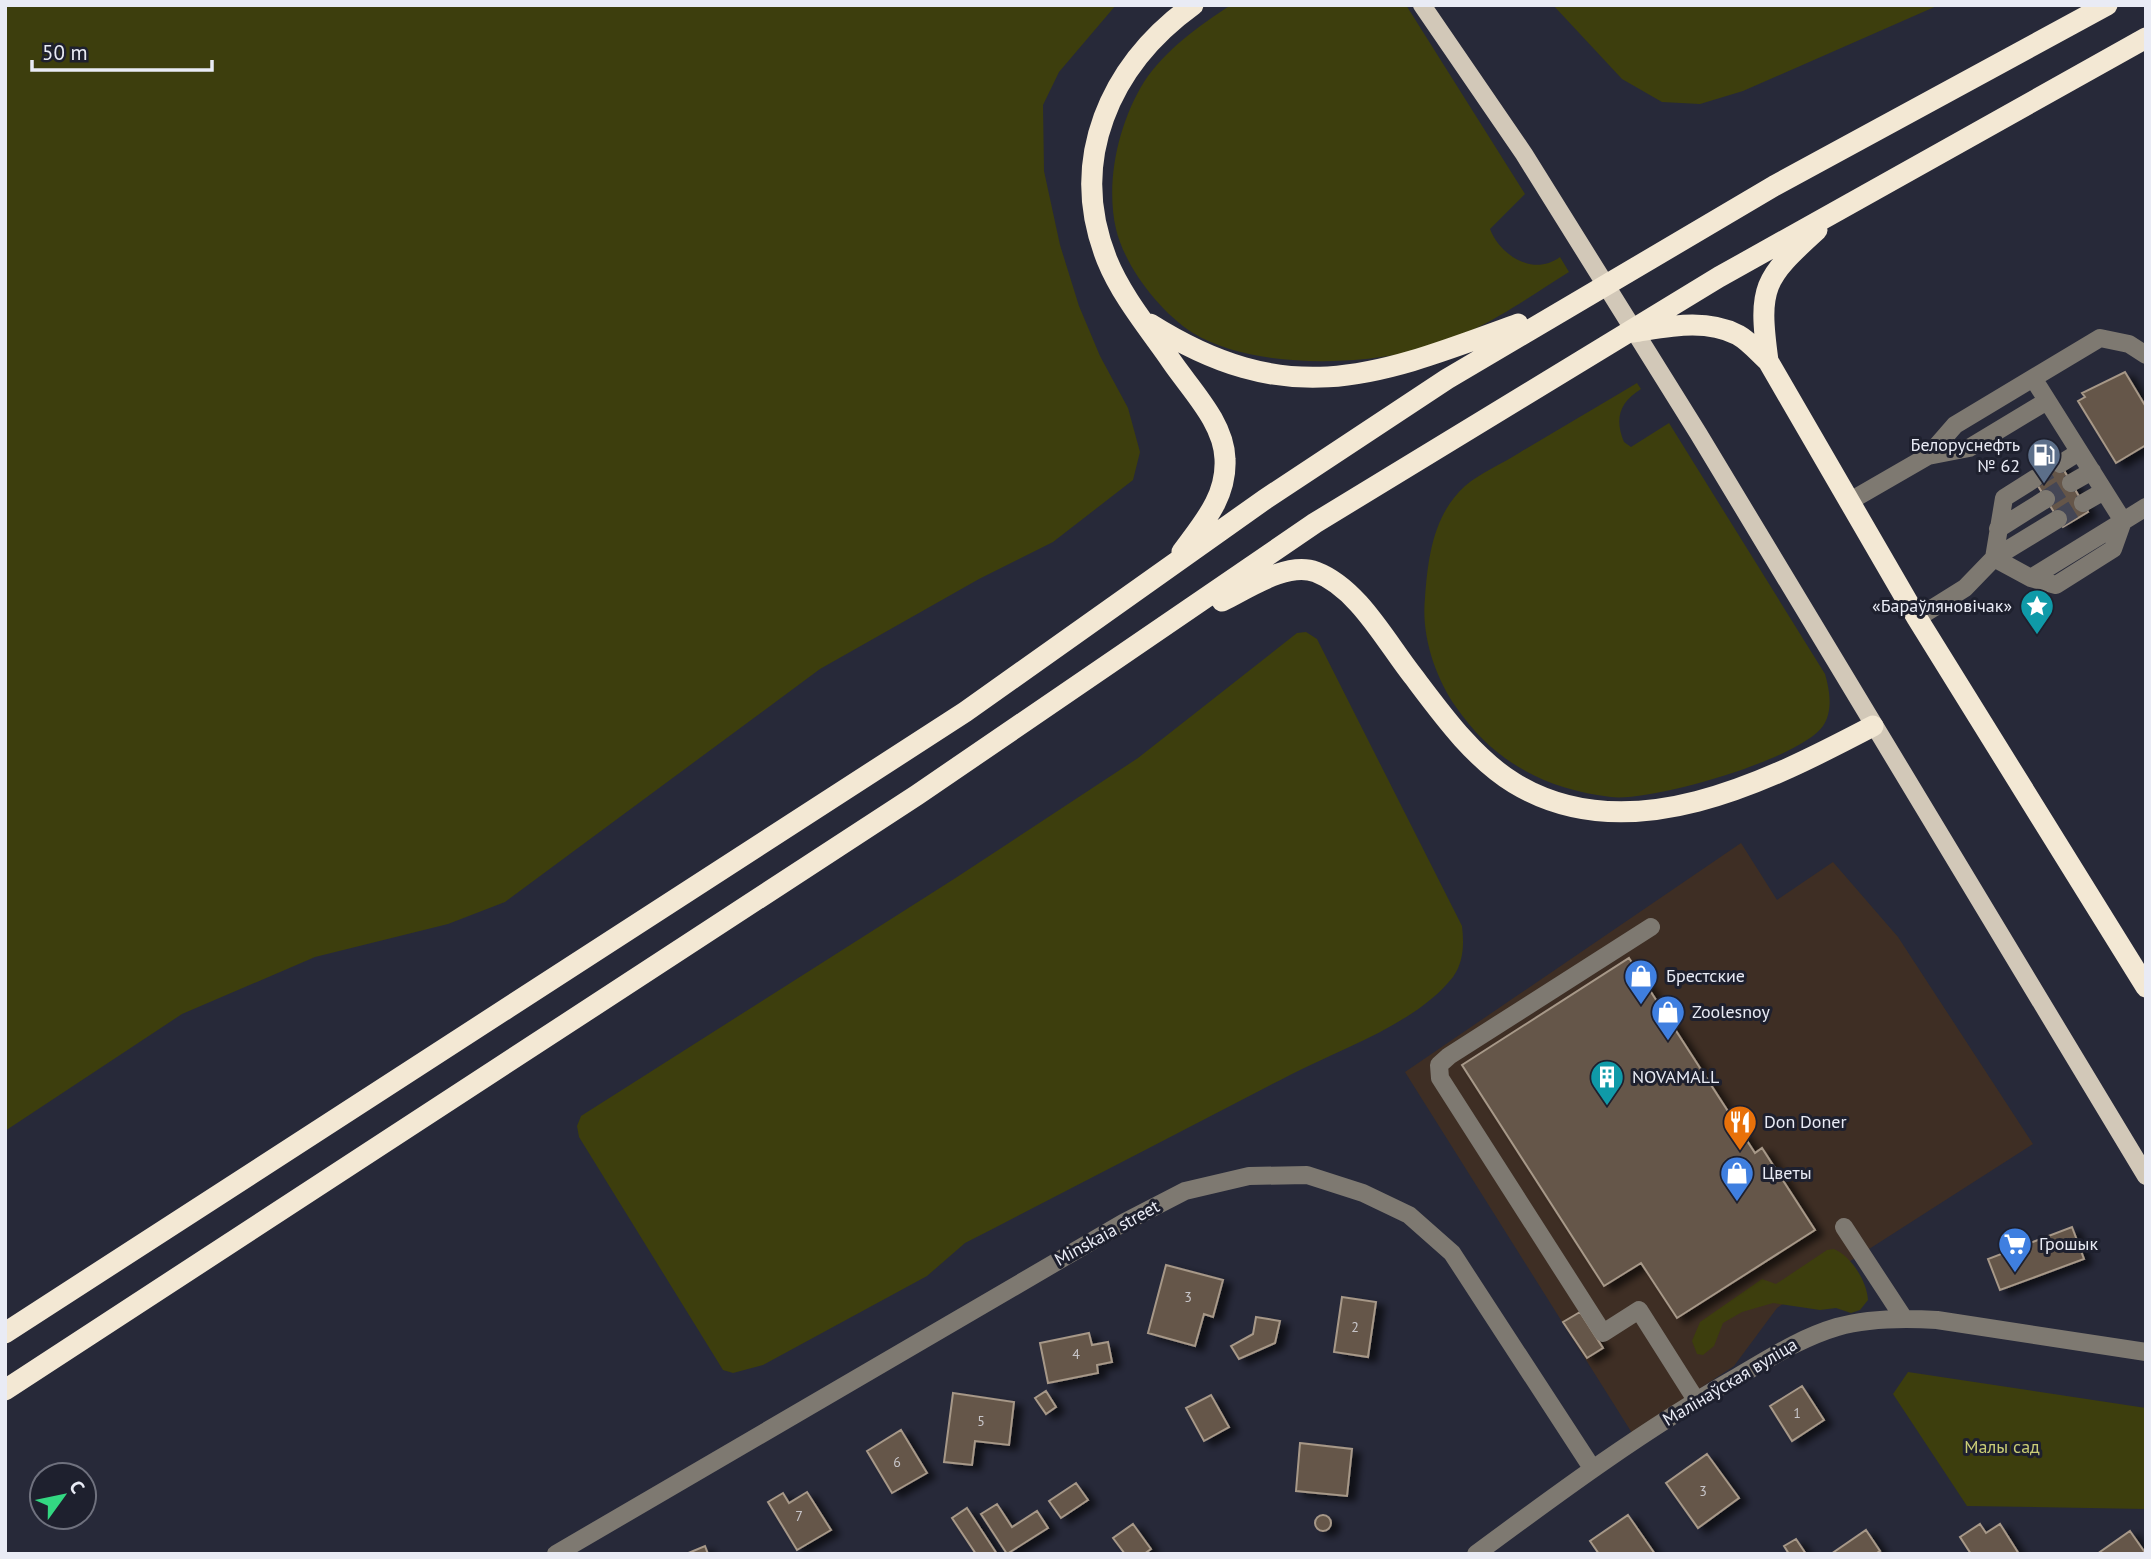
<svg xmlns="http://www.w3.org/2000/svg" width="2151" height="1559" viewBox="0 0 2151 1559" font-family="'PT Sans',sans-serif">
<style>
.commercial{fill:#3e2e24}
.green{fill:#3d3e0d}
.building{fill:#655749;stroke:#a79888;stroke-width:2;filter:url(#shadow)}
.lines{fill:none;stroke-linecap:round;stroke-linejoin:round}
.minor-tunnel{stroke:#444655;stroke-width:18;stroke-dasharray:18 9;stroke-linecap:butt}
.minor{stroke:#7e7971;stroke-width:18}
.major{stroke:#d2c8b8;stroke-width:18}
.highway{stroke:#f3e8d4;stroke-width:21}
.labels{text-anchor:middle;stroke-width:6;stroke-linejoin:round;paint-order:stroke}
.number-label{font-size:14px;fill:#c8c6ca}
.poi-label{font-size:18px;fill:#e9ebf5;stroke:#1e202e;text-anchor:start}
.street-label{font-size:18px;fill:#e9ebf5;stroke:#1e202e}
.park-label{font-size:18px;fill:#cbce77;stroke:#1e202e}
</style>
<defs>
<filter id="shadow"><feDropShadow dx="8" dy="4.5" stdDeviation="3.5" flood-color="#0009"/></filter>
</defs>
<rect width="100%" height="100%" fill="#272939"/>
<path class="commercial" d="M 1741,843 L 1777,900 L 1833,862 L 1898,937 L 2033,1144 L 1777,1308 L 1734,1366 L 1632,1433 L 1405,1072 Z"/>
<path class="green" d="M 5,5 L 1116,5 L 1059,72 L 1043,105 L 1044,171 L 1060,245 L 1079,306 L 1100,356 L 1128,408 L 1140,452 L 1133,480 L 1053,542 L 979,579 L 820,669 L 505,902 L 448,924 L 315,957 L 182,1014 L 5,1131 Z
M 1231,5 L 1406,5 L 1525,194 L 1490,229 C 1500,255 1533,277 1560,257 L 1569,272 C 1516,305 1473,338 1410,352 C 1347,366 1249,367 1193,333 C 1160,312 1125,267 1116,229 C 1105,181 1119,122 1144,82 C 1165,50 1200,25 1231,5 Z
M 1553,5 L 1939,5 L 1743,91 L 1700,104 L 1662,102 L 1622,79 Z
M 1637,383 L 1641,389 C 1620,402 1614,418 1624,442 L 1631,447 L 1669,423 L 1825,674 C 1830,691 1833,711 1823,726 C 1800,759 1652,802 1611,797 C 1545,789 1494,762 1456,707 C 1435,677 1421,635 1425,598 C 1428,558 1433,515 1465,486 C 1480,473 1502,464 1519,453 C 1558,430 1598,406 1637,383 Z
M 1306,632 L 1317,639 L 1462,926 C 1464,943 1464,962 1453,977 C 1416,1024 1342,1048 1290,1075 C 1182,1131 1074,1187 965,1243 L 927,1276 L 763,1365 L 733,1373 L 723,1370 L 579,1137 L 577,1126 L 581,1116 L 954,879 L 1138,758 L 1297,633 Z
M 1834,1249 C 1851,1256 1867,1281 1868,1300 L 1860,1310 L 1851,1313 L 1836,1308 L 1820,1310 L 1773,1303 L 1742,1312 L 1723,1323 L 1714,1346 L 1703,1355 L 1697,1354 L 1692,1341 L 1700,1322 L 1762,1279 L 1776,1284 L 1827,1250 Z
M 1908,1372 L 2146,1408 L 2146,1509 L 1967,1506 L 1893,1394 Z"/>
<path class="building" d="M 2125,372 L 2146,407 L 2146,445 L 2116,463 L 2078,401 L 2085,397 L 2082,393 Z
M 2058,460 L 2088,512 L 2063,527 L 2032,476 Z
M 1629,958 L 1755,1153 L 1762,1148 L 1815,1230 L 1677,1318 L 1641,1263 L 1604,1286 L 1462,1065 Z
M 2072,1227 L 2084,1259 L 2000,1290 L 1988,1259 Z
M 1166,1265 L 1223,1280 L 1213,1317 L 1204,1314 L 1195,1346 L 1148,1333 Z
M 1342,1297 L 1376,1302 L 1368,1357 L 1334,1352 Z
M 1580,1312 L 1603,1348 L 1587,1358 L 1563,1322 Z
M 1256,1317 L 1280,1321 L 1275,1343 L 1239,1359 L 1231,1346 L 1253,1334 Z
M 1089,1333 L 1092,1345 L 1108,1342 L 1112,1362 L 1097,1365 L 1098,1373 L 1048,1383 L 1040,1343 Z
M 1802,1386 L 1824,1420 L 1792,1441 L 1770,1406 Z
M 1046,1391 L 1056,1407 L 1046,1414 L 1035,1398 Z
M 953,1393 L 1014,1402 L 1009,1445 L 975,1441 L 972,1465 L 944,1462 Z
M 1211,1395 L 1229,1427 L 1204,1441 L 1186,1408 Z
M 901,1430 L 927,1473 L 892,1493 L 867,1451 Z
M 1300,1443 L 1352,1449 L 1347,1496 L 1296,1491 Z
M 1707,1454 L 1739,1498 L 1698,1528 L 1666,1483 Z
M 1076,1483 L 1088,1500 L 1061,1518 L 1049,1501 Z
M 807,1492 L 831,1530 L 797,1550 L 768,1502 L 783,1493 L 789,1503 Z
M 997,1504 L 1012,1527 L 1037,1511 L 1048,1528 L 1007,1554 L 981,1514 Z
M 967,1508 L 997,1554 L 976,1554 L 952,1518 Z
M 1628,1515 L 1655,1554 L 1599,1554 L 1590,1541 Z
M1315 1523a8 8 0 1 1 16 0a8 8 0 1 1-16 0Z
M 1133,1524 L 1151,1549 L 1144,1554 L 1125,1554 L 1113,1538 Z
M 1980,1524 L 1986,1533 L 2000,1524 L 2019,1554 L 1971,1554 L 1960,1537 Z
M 1866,1530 L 1880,1551 L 1875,1554 L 1831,1554 Z
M 2130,1531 L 2146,1554 L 2097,1554 Z
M 1796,1539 L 1806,1554 L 1789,1554 L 1784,1546 Z
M 705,1546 L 708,1554 L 686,1554 Z"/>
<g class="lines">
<path class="minor-tunnel" d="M 2034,479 L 2060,464
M 2046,499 L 2071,483
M 2058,519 L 2083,503"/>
<path class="minor" d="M 2033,378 L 2123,521
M 1928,456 L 1969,448 L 2047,401
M 2060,464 L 2079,452
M 2034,479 L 2004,498 L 1994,558 L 2031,578 L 2056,585 L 2113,549 L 2123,521
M 2071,483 L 2092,471
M 1850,501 L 1928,456 L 1955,425 L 2100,338 L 2129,344 L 2146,355
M 2083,503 L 2104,491
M 1998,529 L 2046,499
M 2031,578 L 2146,507
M 1917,618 L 1965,588 L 1994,558 L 2058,519
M 1651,927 L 1449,1056 L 1439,1065 L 1440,1078 L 1603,1333 L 1639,1310 L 1696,1400
M 1844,1227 L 1903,1317
M 556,1554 L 1123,1223 L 1185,1191 L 1249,1176 L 1307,1175 L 1363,1193 L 1409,1215 L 1452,1253 L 1592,1468
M 1476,1554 C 1561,1491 1645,1429 1737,1377 C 1770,1358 1800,1338 1837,1327 C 1869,1318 1905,1318 1937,1320 L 2146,1352"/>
<path class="major" d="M 1422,5 L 1524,154 L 1698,433 L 2146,1176"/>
<path class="highway" d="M 1150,324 C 1290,412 1376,376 1518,324
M 1633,332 C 1667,327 1705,318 1738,335 C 1749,341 1759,353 1768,361 L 1917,618 L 2146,987
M 1768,361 C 1758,287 1763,279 1817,230
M 1182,552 C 1203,523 1227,497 1225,459 C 1224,423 1192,391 1172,362 C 1150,330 1122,297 1107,260 C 1067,160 1110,65 1193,5
M 1222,601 C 1247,589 1287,561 1316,572 C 1358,588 1386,642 1413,676 C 1441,713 1473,758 1514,783 C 1629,853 1768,781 1873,726
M 5,1333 L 965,712 L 1264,500 L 1447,379 L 1774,186 L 2107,5
M 5,1390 L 917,795 L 1315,523 L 1719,277 L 2146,38"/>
</g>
<defs>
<g id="fuel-pin" transform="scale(1.75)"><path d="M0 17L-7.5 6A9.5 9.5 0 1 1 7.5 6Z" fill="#5c6f8a" stroke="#1e202e"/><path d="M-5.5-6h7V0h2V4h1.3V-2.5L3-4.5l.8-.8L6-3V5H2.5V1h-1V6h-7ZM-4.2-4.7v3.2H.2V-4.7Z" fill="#fff"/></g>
<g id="sight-pin" transform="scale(1.75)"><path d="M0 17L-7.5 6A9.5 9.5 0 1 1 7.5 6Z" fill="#0f9aa8" stroke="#1e202e"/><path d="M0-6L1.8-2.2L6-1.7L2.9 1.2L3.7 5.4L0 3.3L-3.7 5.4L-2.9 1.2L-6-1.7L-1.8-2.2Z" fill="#fff"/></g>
<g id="shop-pin" transform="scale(1.75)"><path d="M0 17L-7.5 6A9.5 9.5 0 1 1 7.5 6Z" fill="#3f7fe0" stroke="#1e202e"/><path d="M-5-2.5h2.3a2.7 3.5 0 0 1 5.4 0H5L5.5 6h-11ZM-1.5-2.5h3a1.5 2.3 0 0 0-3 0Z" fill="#fff"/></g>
<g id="building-pin" transform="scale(1.75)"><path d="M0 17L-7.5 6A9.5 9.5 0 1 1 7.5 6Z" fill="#0f9aa8" stroke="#1e202e"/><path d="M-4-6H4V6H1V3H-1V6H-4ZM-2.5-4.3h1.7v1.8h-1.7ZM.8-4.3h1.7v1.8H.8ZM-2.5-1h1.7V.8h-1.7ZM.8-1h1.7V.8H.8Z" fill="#fff"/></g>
<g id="restaurant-pin" transform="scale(1.75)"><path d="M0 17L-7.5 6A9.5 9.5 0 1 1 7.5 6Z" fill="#e8710a" stroke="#1e202e"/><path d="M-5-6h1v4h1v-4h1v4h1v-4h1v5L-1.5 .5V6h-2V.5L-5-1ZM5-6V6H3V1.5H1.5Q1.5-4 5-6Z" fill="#fff"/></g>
<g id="supermarket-pin" transform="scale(1.75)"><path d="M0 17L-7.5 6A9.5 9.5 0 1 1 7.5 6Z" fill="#3f7fe0" stroke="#1e202e"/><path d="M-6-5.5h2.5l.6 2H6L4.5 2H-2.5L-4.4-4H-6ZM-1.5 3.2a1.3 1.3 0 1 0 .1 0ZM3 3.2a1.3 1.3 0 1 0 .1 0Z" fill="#fff"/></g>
</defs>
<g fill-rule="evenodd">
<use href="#fuel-pin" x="2044" y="455"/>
<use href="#sight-pin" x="2037" y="606"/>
<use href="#shop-pin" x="1641" y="976"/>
<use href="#shop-pin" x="1668" y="1012"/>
<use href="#building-pin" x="1607" y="1077"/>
<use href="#restaurant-pin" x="1740" y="1122"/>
<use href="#shop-pin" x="1737" y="1173"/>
<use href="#supermarket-pin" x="2015" y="1244"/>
</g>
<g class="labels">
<g class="number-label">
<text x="1188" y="1302">3</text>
<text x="1355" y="1332">2</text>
<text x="1076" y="1359">4</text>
<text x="1797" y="1418">1</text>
<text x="981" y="1426">5</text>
<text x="897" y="1467">6</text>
<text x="1703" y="1496">3</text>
<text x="799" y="1521">7</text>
</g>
<g class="poi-label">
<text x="2020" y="451" text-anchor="end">Белоруснефть<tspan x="2020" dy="21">№ 62</tspan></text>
<text x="2012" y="612" text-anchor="end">«Бараўляновічак»</text>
<text x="1666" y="982">Брестские</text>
<text x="1692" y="1018">Zoolesnoy</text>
<text x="1632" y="1083">NOVAMALL</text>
<text x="1764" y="1128">Don Doner</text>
<text x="1762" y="1179">Цветы</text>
<text x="2039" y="1250">Грошык</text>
</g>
<g class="street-label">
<text transform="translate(1107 1233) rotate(-29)" y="6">Minskaia street</text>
<text transform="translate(1730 1382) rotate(-31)" y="6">Малінаўская вуліца</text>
</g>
<g class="park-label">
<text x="2002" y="1453">Малы сад</text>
</g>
</g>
<rect width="2151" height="1559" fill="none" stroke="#e9ebf5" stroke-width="14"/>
<g transform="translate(63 1496) rotate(57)"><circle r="33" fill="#1e202e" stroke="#6f717e" stroke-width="2"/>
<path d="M0-5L12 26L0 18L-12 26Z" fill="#33d882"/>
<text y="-10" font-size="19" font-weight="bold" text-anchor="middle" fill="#e9ebf5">С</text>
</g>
<path d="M32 60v10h180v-10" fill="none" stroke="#e9ebf5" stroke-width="3.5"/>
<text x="42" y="60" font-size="21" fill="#e9ebf5" stroke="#1e202e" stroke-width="5" paint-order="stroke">50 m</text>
</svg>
